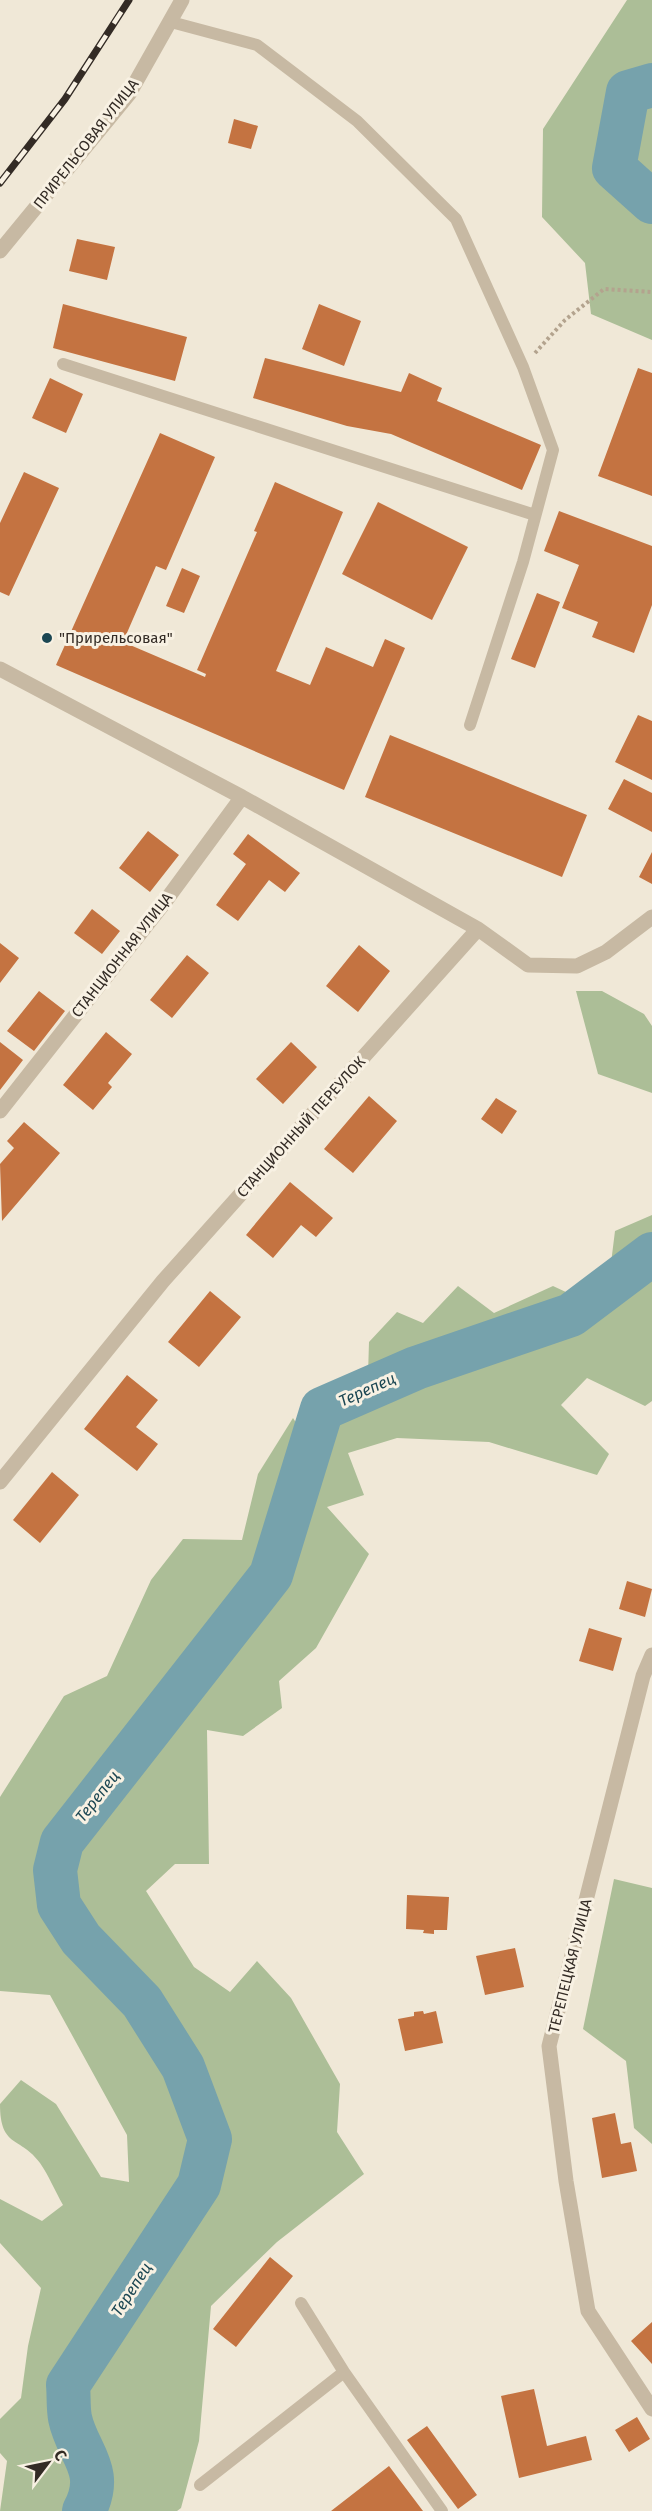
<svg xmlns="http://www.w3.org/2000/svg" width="652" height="2511" viewBox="0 0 652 2511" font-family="'Fira Sans',sans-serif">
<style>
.green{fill:#acbe97}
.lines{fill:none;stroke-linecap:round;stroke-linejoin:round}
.river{stroke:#76a2ac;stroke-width:44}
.building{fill:#c47341}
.path{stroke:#b3a38e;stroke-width:4;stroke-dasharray:3 3;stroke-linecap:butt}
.lane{stroke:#c7b9a3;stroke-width:12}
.street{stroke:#c7b9a3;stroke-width:15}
.rail-casing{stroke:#332b25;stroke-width:7}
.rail{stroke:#f8f1e3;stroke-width:4.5;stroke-dasharray:14;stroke-linecap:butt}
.poi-dot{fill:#1c4753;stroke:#f8f1e3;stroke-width:2}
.labels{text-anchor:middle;stroke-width:6;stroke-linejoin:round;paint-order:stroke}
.street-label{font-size:15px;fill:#332b25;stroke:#f8f1e3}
.poi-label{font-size:15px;fill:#332b25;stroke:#f8f1e3;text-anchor:start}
.water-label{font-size:16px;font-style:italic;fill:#1c4753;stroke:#f8f1e3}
</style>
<rect width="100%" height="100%" fill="#f0e8d7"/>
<path class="green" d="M 627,0 L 652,0 L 652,340 L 591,314 L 585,263 L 542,217 L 543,129 Z
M 576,991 L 602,991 L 644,1014 L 652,1026 L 652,1093 L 598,1074 Z
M 652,1215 L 652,1401 L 645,1406 L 587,1378 L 561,1405 L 609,1454 L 597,1475 L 489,1442 L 397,1438 L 348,1453 L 364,1495 L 327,1507 L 369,1554 L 316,1648 L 279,1681 L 282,1708 L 243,1736 L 207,1730 L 209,1864 L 175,1864 L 146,1891 L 194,1967 L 230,1992 L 257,1961 L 291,1998 L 340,2084 L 337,2132 L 364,2174 L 277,2242 L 211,2306 L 199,2441 L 181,2508 L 177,2511 L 0,2511 L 7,2461 L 0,2453 L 0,2419 L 21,2398 L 28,2346 L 41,2288 L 0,2243 L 0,2199 L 42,2221 L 63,2205 C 55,2191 49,2176 40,2163 C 21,2136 0,2149 0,2104 L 21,2080 L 56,2104 L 101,2177 L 129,2182 L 127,2135 L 50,1995 L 0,1991 L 0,1797 L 64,1696 L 107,1676 L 151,1580 L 183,1539 L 242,1540 L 258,1474 L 293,1418 L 319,1458 L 335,1422 L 367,1407 L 369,1342 L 397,1312 L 423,1323 L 458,1286 L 494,1313 L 553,1286 L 568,1293 L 611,1263 L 615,1231 Z
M 614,1879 L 652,1888 L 652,2144 L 634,2128 L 626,2061 L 583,2029 Z"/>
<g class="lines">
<path class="river" d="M 652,85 L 628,92 L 614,168 L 652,202
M 84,2511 C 106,2470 77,2453 70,2418 C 68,2407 69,2395 68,2385 L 199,2185 L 210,2139 L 183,2067 L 142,2002 L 81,1939 L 59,1905 L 55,1870 L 62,1842 L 271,1575 L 322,1409 L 416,1368 L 571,1315 L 652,1254"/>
</g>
<path class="building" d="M 234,119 L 258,126 L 251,149 L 228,143 Z
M 77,239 L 115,247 L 107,280 L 69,271 Z
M 63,304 L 187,337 L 175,381 L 53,348 Z
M 319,304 L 361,321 L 344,366 L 302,349 Z
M 265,358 L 401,392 L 409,373 L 442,388 L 437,401 L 541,445 L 522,490 L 391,434 L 347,426 L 253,398 Z
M 638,368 L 652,373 L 652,496 L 598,476 Z
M 50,378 L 83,394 L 66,433 L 32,418 Z
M 160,433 L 215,457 L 166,570 L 156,566 L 123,642 L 205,677 L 206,674 L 197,670 L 257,532 L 254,531 L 275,482 L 343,512 L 276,671 L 310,685 L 326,647 L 373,667 L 385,639 L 405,648 L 344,790 L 56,665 Z
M 24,472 L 59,488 L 9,596 L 0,592 L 0,523 Z
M 378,502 L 468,547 L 432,620 L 342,574 Z
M 559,511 L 652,546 L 652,605 L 634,653 L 592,637 L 598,622 L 562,608 L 579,565 L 544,551 Z
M 182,568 L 200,576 L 184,613 L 166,606 Z
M 537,593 L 560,602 L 535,668 L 511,659 Z
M 638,715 L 652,721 L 652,780 L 615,762 Z
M 390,735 L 587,815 L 562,877 L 365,797 Z
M 624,779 L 652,793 L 652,832 L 608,809 Z
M 148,831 L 179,855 L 150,892 L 119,868 Z
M 248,834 L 300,873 L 285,892 L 269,880 L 238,921 L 216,905 L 246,864 L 233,854 Z
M 652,852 L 652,884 L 639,877 Z
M 92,909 L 120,931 L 102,954 L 74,933 Z
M 0,943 L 19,958 L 0,983 Z
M 359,945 L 390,971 L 358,1012 L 326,986 Z
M 187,955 L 209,973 L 172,1018 L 150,1000 Z
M 39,991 L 65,1011 L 34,1051 L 7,1031 Z
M 106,1032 L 132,1054 L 108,1083 L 112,1087 L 93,1110 L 63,1085 Z
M 0,1042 L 23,1060 L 0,1090 Z
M 291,1042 L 317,1067 L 283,1104 L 256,1079 Z
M 369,1096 L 397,1121 L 353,1173 L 324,1149 Z
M 496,1098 L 517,1111 L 502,1134 L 481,1119 Z
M 24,1122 L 60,1153 L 2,1221 L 0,1164 L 14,1148 L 7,1141 Z
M 290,1182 L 333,1218 L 316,1237 L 301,1225 L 273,1258 L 246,1235 Z
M 210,1291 L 241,1317 L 199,1367 L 168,1342 Z
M 127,1375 L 158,1400 L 136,1427 L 158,1444 L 137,1471 L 84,1429 Z
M 52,1472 L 79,1495 L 40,1543 L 13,1520 Z
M 627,1581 L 652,1589 L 645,1617 L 619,1609 Z
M 589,1628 L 622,1638 L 613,1671 L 579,1661 Z
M 407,1895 L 449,1897 L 447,1930 L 434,1930 L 434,1934 L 423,1933 L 424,1930 L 406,1929 Z
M 515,1948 L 524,1987 L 485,1995 L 476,1956 Z
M 423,2011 L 424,2014 L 436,2011 L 443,2043 L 405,2051 L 398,2019 L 414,2016 L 414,2012 Z
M 615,2113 L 621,2144 L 631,2142 L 637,2171 L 602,2178 L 592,2118 Z
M 270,2257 L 293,2276 L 236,2347 L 213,2329 Z
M 652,2322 L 652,2364 L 631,2341 Z
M 534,2389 L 547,2446 L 586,2436 L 592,2460 L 519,2478 L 501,2396 Z
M 637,2417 L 650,2439 L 629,2452 L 615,2430 Z
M 427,2426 L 477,2495 L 458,2509 L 407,2440 Z
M 389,2466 L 423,2511 L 331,2511 Z"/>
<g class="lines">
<path class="path" d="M 535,353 L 565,320 L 604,289 L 652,292"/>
<path class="lane" d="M 171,22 L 257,45 L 357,121 L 456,219 L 523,367 L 553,450 L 523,562 L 470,725
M 63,364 L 535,515
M 301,2303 L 344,2372 L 442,2511
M 200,2485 L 344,2372"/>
<path class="street" d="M 0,251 L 129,94 L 182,0
M 0,669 L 242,797 L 478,929 L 528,965 L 577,966 L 606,952 L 652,917
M 0,1111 L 164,903 L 242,797
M 0,1482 L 163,1281 L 478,929
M 652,1655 L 643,1676 L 549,2046 L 566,2181 L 588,2311 L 652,2409"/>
<g class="rail-casing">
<path id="rail" d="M 0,183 L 65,99 L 129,0"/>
</g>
<use href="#rail" class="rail"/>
</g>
<circle class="poi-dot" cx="47" cy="638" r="6"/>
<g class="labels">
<g class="street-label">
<text transform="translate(86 144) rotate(-52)" y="5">ПРИРЕЛЬСОВАЯ УЛИЦА</text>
<text transform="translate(122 955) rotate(-52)" y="5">СТАНЦИОННАЯ УЛИЦА</text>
<text transform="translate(301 1127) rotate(-48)" y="5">СТАНЦИОННЫЙ ПЕРЕУЛОК</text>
<text transform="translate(570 1966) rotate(-76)" y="5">ТЕРЕПЕЦКАЯ УЛИЦА</text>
</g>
<g class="poi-label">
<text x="59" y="643">"Прирельсовая"</text>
</g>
<g class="water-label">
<text transform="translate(367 1389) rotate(-24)" y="6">Терепец</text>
<text transform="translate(97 1796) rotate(-52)" y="6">Терепец</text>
<text transform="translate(131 2289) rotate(-57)" y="6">Терепец</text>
</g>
</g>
<g transform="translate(48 2463) rotate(58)" stroke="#f8f1e3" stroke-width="4.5" paint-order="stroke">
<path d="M0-4.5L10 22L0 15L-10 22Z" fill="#332b25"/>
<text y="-9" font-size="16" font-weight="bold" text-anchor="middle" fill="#332b25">С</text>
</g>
</svg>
